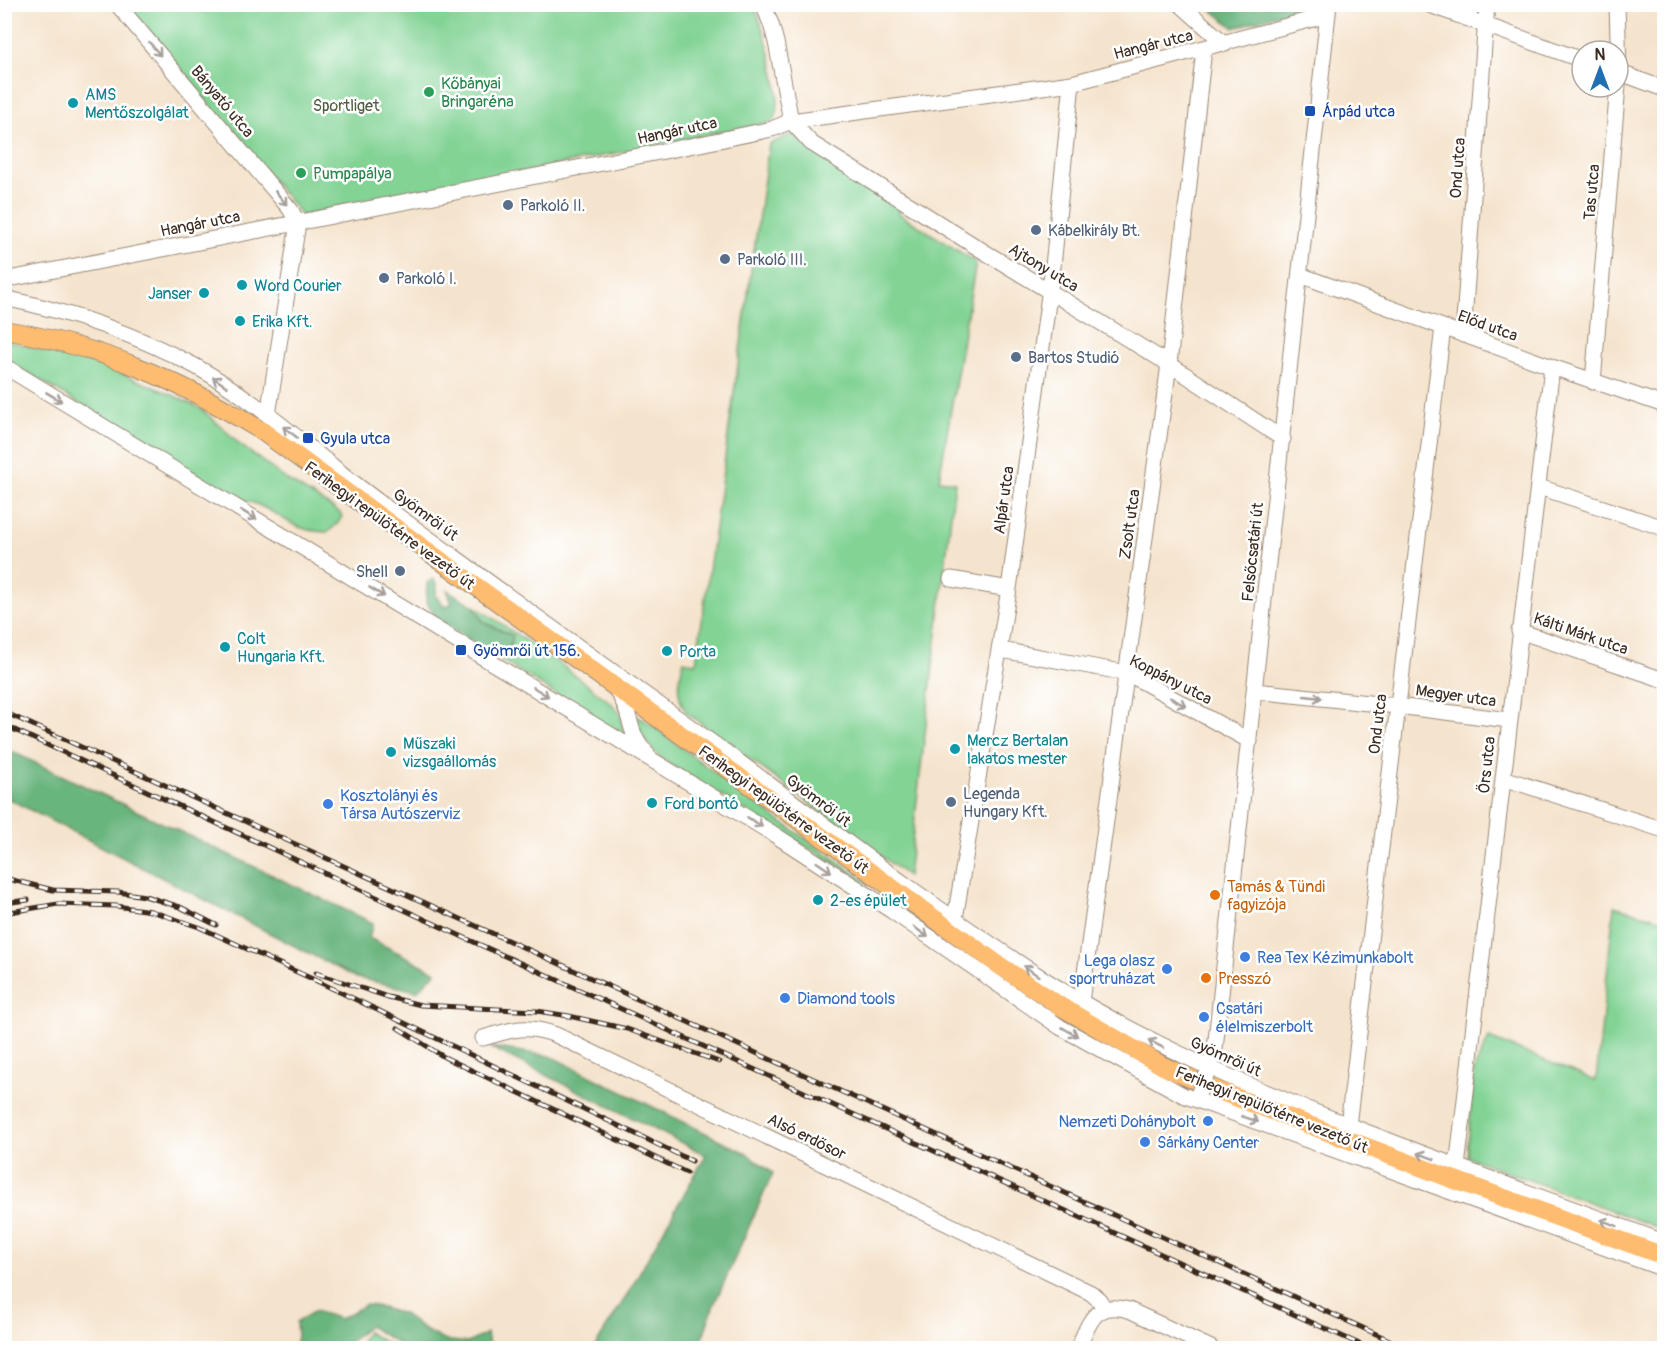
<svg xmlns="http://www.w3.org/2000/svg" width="1669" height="1353" viewBox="0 0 1669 1353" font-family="Pangolin,sans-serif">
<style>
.green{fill:#82d394;stroke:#5e7e59;stroke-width:1.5}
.forest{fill:#69b57e;stroke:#52704e;stroke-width:1.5}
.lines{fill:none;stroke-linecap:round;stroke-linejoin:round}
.minor-casing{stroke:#988776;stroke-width:17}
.major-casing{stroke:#988776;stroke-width:20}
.minor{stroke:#fff;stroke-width:15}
.major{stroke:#fdbc70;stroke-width:18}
.rail-casing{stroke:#3b2a1e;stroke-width:5}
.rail{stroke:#fff;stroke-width:3;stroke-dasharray:9;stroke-linecap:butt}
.minor-bridge-casing{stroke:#988776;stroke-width:17;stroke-linecap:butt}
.minor-bridge{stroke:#fff;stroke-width:15}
.oneway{stroke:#a79f9a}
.leisure-dot{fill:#2e9e5b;stroke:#fff;stroke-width:2}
.culture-dot{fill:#0f9aa8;stroke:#fff;stroke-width:2}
.transit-dot{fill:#1a4fb4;stroke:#fff;stroke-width:2}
.service-dot{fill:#5c6f8a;stroke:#fff;stroke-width:2}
.shop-dot{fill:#3f7fe0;stroke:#fff;stroke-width:2}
.food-dot{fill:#e8710a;stroke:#fff;stroke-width:2}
.labels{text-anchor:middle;stroke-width:5;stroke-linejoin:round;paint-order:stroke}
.street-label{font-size:16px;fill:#3b2a1e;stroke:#fff}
.leisure-label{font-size:16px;fill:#27864d;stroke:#fff;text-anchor:start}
.culture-label{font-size:16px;fill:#0d838f;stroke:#fff;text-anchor:start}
.park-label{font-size:16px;fill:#505d41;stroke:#fff}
.transit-label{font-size:16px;fill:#164399;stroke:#fff;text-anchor:start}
.service-label{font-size:16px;fill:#4e5e75;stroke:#fff;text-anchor:start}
.shop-label{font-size:16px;fill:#366cbe;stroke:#fff;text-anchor:start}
.food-label{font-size:16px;fill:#c56008;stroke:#fff;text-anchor:start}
</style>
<rect width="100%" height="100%" fill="#fff"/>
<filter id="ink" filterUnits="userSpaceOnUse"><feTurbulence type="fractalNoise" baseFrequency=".0167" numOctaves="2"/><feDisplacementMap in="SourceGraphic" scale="12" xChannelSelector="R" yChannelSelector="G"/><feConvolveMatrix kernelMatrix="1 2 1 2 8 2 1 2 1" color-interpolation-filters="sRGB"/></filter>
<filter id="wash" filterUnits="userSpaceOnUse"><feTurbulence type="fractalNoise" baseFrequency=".008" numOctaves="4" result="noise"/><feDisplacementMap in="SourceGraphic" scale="24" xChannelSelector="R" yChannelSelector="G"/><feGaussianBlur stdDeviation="1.35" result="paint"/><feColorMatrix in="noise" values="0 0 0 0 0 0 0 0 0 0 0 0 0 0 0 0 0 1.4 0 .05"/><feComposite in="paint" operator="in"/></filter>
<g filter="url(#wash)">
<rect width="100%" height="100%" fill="#f5e4cd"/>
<path class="green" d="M 127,5 L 754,5 C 762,25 790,106 772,122 L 302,216 Z
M 792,134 L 903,205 L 898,213 L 976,262 L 939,480 L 955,482 L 908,876 L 687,713 C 674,695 680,682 683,661 L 696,663 L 769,144 Z
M 4,340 L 100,365 L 166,392 L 200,408 L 224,429 L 239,444 L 287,480 L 339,512 L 342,516 L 338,523 L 328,532 C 290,531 286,516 256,504 C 250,501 243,500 237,499 L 5,359 Z
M 473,605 L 555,660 L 611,703 L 620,713 L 625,738 L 490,653 L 513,636 L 484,622 Z
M 634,715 L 647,722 L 774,817 L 871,884 L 871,886 L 666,762 C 648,749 642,735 634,715 Z
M 1614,906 L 1664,920 L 1664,1230 L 1467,1157 L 1474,1069 L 1489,1038 L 1596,1081 Z
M 367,1332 L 395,1348 L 357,1348 Z"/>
<path class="forest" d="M 1206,5 L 1307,5 L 1234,28 Z
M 433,579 L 437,583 L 436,596 L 445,607 L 452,603 L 447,590 L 473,605 L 483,622 L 513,636 L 510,648 L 503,655 L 490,653 L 436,619 L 426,601 L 427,583 Z
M 4,748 L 373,923 L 369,938 L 436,972 L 417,991 L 357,978 L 5,797 Z
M 490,1047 L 550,1056 L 746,1153 L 773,1173 L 713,1307 L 699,1348 L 594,1348 L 627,1295 L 706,1155 Z
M 365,1305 L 375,1306 L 403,1314 L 421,1328 L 443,1340 L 468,1343 L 487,1333 L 489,1345 L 487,1348 L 405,1348 L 369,1326 L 347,1344 L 344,1348 L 294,1348 L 297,1337 L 296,1322 L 315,1311 L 340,1319 Z"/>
</g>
<g filter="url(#ink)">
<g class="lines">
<g class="minor-casing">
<path id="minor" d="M 117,4 L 290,209 L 298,223
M 763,4 L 771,24 L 776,42 L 791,121 L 811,143 L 983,251 L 1169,364 L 1283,439
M 1180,4 L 1225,44
M 1427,4 L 1582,60
M 1618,72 L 1664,89
M 1300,275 L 1552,367 L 1664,405
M 4,280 L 700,144 L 772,129 L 791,121 L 1072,83 L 1328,15
M 4,298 C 71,312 135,334 195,366 C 246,394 291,433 336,469 C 376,501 418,531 460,561 C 551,628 643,693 735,759 C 836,834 936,910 1042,978 C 1147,1045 1258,1091 1374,1135 C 1470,1172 1567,1207 1664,1242
M 1463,335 L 1487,4
M 4,366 L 772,833 L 892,911 L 1060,1027 L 1183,1095 L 1664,1269
M 1593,382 L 1619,73 L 1617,4
M 268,415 L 298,223
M 1539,487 L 1664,528
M 951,579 L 1009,589
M 1519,631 L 1664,680
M 1001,650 L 1127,673 L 1250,741
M 614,687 C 618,693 622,698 624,704 C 632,722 631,740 647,753
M 1255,691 L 1397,706 L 1509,720
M 1503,778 L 1664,830
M 955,919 L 1009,589 L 1053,266 L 1072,83
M 1081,1002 L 1169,364 L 1204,49
M 483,1038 C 512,1029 527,1024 556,1035 L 1091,1293 L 1099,1300 L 1105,1309
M 1207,1074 L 1215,1049 L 1329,4
M 1348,1126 L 1443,327
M 1457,1167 L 1552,367
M 1078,1348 C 1089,1323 1095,1300 1129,1310 L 1211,1348"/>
</g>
<g class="major-casing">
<path id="major" d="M 4,330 C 101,346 179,380 262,431 L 996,963 L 1060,1006 L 1163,1066 L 1219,1091 L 1452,1179 L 1664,1256"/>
</g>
<use href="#minor" class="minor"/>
<use href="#major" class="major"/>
<g class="rail-casing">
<path id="rail" d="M 4,712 L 1407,1348
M 4,725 L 476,943 L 1368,1348
M 4,878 L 53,890 L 118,892 L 145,896 L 180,907 L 216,925
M 4,903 L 28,900
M 4,913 L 58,904 L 116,906 L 151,911 L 199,927 L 319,982 L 692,1161
M 316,973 L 388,997 L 421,1005 L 537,1011 L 569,1016 L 627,1029 L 719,1062
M 398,1028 L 444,1057 L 687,1173"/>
</g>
<use href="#rail" class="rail"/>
<g class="minor-bridge-casing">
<path id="minor-bridge" d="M 1199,1092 L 1207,1074"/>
</g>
<use href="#minor-bridge" class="minor-bridge"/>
</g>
<defs><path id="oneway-shaft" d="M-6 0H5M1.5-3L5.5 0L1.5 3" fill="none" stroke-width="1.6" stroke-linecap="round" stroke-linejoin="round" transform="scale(1.5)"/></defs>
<g class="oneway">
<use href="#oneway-shaft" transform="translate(155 49) rotate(50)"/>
<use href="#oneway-shaft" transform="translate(281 198) rotate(50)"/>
<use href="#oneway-shaft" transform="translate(220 382) rotate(-147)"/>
<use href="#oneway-shaft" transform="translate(54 397) rotate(31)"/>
<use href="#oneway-shaft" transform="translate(290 432) rotate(-142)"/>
<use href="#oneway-shaft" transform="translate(249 515) rotate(31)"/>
<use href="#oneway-shaft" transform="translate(377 592) rotate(31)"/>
<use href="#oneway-shaft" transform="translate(541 692) rotate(32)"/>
<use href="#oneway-shaft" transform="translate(1313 697) rotate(6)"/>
<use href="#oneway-shaft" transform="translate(1178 702) rotate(29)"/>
<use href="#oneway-shaft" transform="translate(755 822) rotate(32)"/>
<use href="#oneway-shaft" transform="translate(824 867) rotate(34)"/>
<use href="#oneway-shaft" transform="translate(921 932) rotate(36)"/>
<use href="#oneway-shaft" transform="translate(1031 971) rotate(-146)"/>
<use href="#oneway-shaft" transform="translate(1070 1032) rotate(30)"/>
<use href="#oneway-shaft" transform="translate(1156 1044) rotate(-153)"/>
<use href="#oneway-shaft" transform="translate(1250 1119) rotate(19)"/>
<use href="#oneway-shaft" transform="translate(1426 1156) rotate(-159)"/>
<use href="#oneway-shaft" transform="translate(1609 1223) rotate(-160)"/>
</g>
</g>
<g class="leisure-dot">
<circle cx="429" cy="92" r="6"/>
<circle cx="301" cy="173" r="6"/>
</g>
<g class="culture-dot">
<circle cx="73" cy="103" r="6"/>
<circle cx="242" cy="285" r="6"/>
<circle cx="204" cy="293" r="6"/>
<circle cx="240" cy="321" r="6"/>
<circle cx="225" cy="647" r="6"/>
<circle cx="667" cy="651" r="6"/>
<circle cx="955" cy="749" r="6"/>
<circle cx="391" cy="752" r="6"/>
<circle cx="652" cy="803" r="6"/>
<circle cx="818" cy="900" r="6"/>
</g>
<g class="transit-dot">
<rect x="1304" y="105" width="12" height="12" rx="3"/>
<rect x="302" y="432" width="12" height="12" rx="3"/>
<rect x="455" y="644" width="12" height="12" rx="3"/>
</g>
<g class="service-dot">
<circle cx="508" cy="205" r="6"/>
<circle cx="1036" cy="230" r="6"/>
<circle cx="725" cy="259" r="6"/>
<circle cx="384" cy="278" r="6"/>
<circle cx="1016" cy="357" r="6"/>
<circle cx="400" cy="571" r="6"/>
<circle cx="951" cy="802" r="6"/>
</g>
<g class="shop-dot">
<circle cx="328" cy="804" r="6"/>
<circle cx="1245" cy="957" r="6"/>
<circle cx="1167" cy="969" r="6"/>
<circle cx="785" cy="998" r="6"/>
<circle cx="1204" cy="1017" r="6"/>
<circle cx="1208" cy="1121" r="6"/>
<circle cx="1145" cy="1142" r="6"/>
</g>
<g class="food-dot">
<circle cx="1215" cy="895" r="6"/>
<circle cx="1206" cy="978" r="6"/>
</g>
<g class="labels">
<g class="street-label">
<text transform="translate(1153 44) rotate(-14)" y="6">Hangár utca</text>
<text transform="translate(223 101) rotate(50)" y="6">Bányató utca</text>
<text transform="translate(677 130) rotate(-12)" y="6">Hangár utca</text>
<text transform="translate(1457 168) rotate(-86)" y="6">Ond utca</text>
<text transform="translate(1591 192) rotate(-85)" y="6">Tas utca</text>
<text transform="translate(200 223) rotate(-11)" y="6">Hangár utca</text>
<text transform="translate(1044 267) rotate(31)" y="6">Ajtony utca</text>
<text transform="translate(1488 325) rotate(20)" y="6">Előd utca</text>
<text transform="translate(1003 500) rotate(-82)" y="6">Alpár utca</text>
<text transform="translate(426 514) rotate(36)" y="6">Gyömrői út</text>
<text transform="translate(1129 524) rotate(-82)" y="6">Zsolt utca</text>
<text transform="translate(390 525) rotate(36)" y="6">Ferihegyi repülőtérre vezető út</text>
<text transform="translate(1252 552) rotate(-84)" y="6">Felsőcsatári út</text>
<text transform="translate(1581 633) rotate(19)" y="6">Kálti Márk utca</text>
<text transform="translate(1171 679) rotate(27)" y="6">Koppány utca</text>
<text transform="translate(1456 695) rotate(8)" y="6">Megyer utca</text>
<text transform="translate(1377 724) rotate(-83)" y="6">Ond utca</text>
<text transform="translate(1486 765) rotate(-84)" y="6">Örs utca</text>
<text transform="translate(819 800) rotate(37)" y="6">Gyömrői út</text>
<text transform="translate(784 809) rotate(36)" y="6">Ferihegyi repülőtérre vezető út</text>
<text transform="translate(1226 1056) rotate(24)" y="6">Gyömrői út</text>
<text transform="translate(1272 1109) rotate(22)" y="6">Ferihegyi repülőtérre vezető út</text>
<text transform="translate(807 1136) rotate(26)" y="6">Alsó erdősor</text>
</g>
<g class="leisure-label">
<text x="441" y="89">Kőbányai<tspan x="441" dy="18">Bringaréna</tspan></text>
<text x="313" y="179">Pumpapálya</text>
</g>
<g class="culture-label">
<text x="85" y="100">AMS<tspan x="85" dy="18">Mentőszolgálat</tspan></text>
<text x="254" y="291">Word Courier</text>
<text x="192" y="299" text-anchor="end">Janser</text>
<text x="252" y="327">Erika Kft.</text>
<text x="237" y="644">Colt<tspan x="237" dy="18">Hungaria Kft.</tspan></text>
<text x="679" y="657">Porta</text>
<text x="967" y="746">Mercz Bertalan<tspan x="967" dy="18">lakatos mester</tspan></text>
<text x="403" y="749">Műszaki<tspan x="403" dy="18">vizsgaállomás</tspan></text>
<text x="664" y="809">Ford bontó</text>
<text x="830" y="906">2-es épület</text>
</g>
<g class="park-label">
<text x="346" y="111">Sportliget</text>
</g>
<g class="transit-label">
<text x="1322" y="117">Árpád utca</text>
<text x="320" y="444">Gyula utca</text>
<text x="473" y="656">Gyömrői út 156.</text>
</g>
<g class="service-label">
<text x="520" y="211">Parkoló II.</text>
<text x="1048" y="236">Kábelkirály Bt.</text>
<text x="737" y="265">Parkoló III.</text>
<text x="396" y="284">Parkoló I.</text>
<text x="1028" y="363">Bartos Studió</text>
<text x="388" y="577" text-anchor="end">Shell</text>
<text x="963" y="799">Legenda<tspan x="963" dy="18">Hungary Kft.</tspan></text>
</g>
<g class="shop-label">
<text x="340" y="801">Kosztolányi és<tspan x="340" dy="18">Társa Autószerviz</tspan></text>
<text x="1257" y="963">Rea Tex Kézimunkabolt</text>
<text x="1155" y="966" text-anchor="end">Lega olasz<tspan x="1155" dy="18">sportruházat</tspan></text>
<text x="797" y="1004">Diamond tools</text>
<text x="1216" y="1014">Csatári<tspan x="1216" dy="18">élelmiszerbolt</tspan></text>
<text x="1196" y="1127" text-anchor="end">Nemzeti Dohánybolt</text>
<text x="1157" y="1148">Sárkány Center</text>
</g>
<g class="food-label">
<text x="1227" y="892">Tamás &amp; Tündi<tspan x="1227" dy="18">fagyizója</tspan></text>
<text x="1218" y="984">Presszó</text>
</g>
</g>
<rect width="1669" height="1353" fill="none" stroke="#fff" stroke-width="24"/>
<g transform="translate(1600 69)"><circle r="28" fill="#ffffff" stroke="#b1aaa5" stroke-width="1.5"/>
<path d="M0-4.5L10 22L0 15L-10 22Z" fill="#1f6fb2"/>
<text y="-9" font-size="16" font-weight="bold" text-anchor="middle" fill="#3b2a1e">N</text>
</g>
</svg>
